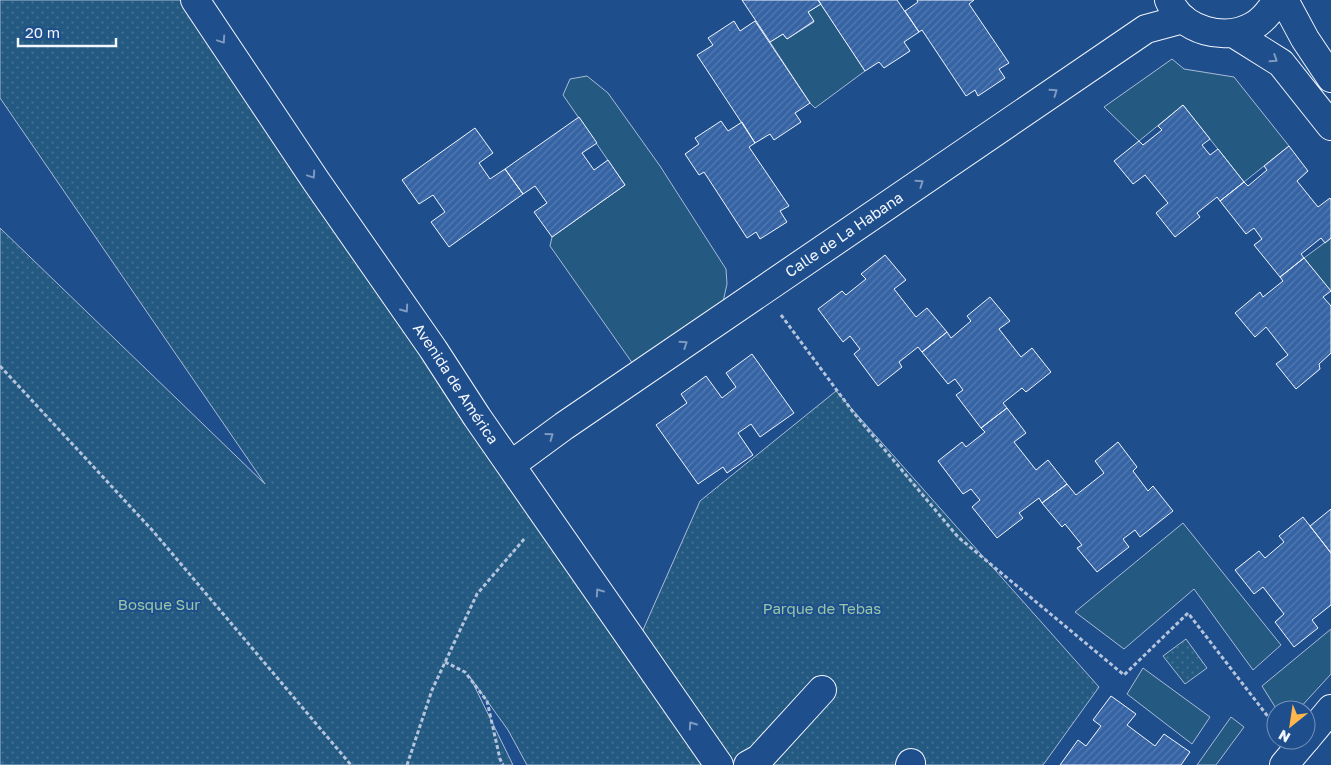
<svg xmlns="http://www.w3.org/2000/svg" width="1331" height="765" viewBox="0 0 1331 765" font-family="'Golos Text',sans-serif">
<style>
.green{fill:#245a82;stroke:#a8bbd7}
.park{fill:url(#park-dots);stroke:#a8bbd7}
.building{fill:url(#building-hatch);stroke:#f2f6ff}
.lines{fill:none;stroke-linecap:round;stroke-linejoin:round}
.minor-casing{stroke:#f2f6ff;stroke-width:30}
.major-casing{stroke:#f2f6ff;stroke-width:30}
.path{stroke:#b3c4dc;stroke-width:3;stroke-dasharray:4 2.5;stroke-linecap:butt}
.minor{stroke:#1f4e8c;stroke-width:28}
.major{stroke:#1f4e8c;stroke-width:28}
.oneway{stroke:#7e9ac0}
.labels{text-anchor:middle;stroke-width:4;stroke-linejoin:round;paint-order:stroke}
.street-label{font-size:15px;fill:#f2f6ff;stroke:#1f4e8c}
.park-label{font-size:15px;fill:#97c8a6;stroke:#1f4e8c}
</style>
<defs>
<pattern id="park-dots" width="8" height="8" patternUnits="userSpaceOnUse" patternTransform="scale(1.25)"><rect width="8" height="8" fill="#245a82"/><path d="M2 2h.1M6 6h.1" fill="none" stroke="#447295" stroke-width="1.8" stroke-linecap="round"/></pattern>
<pattern id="building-hatch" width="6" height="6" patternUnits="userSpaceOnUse" patternTransform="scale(1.25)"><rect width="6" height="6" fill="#3563a3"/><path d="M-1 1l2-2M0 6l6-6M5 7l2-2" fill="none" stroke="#537ab1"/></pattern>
</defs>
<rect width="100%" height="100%" fill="#1f4e8c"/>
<path class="green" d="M 821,4 L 865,71 L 815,108 L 810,103 L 770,42 L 783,34 L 787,39 L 814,22 L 808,12 Z
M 1172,59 L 1184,69 L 1234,77 L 1289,146 L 1244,182 L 1183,105 L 1139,141 L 1104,107 Z
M 587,76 L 608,93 L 660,166 L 726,269 L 727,284 L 723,302 L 633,364 L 550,246 L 552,237 L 625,185 L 563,95 L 570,79 Z
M 1331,238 L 1331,292 L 1304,258 Z
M 1183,523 L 1281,645 L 1253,670 L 1194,589 L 1124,649 L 1075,612 Z
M 1331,629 L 1331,674 L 1298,710 L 1277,710 L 1262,686 Z
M 1143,668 L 1210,717 L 1192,744 L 1127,694 Z
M 1231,717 L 1244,727 L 1216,765 L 1197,765 Z"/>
<path class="park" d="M 0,0 L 182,0 L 631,657 L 700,501 L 836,391 L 1099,687 L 1043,765 L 527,765 L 508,730 L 470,677 L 513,765 L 0,765 L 0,228 L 265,484 L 0,98 Z
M 1186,639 L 1207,668 L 1185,684 L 1163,656 Z"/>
<path class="building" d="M 742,0 L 818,0 L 821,4 L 808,12 L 814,21 L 787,39 L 783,34 L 770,42 Z
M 818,0 L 897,0 L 919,32 L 904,42 L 910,51 L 884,68 L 879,62 L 865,71 Z
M 917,0 L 974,0 L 969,4 L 1009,63 L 999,69 L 1005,78 L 978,96 L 975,90 L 966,96 L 922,30 L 919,32 L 905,11 L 918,2 Z
M 734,21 L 740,31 L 755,21 L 810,103 L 795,113 L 801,122 L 774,140 L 770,134 L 755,143 L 697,55 L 713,45 L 708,38 Z
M 1183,105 L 1210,139 L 1202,145 L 1210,155 L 1218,149 L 1244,182 L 1220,201 L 1217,197 L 1197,213 L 1200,217 L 1175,237 L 1156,213 L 1168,203 L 1145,175 L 1133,184 L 1114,161 L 1139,141 L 1143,145 L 1162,130 L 1158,126 Z
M 579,117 L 597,143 L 582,153 L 594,170 L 608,160 L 625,185 L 552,237 L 534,212 L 547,203 L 535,186 L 523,194 L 505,169 Z
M 721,121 L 728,131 L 742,122 L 755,143 L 749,147 L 789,206 L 780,211 L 787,222 L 760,239 L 756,232 L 747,238 L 704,172 L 699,175 L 685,154 L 699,144 L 695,138 Z
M 475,128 L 493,153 L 479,163 L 490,179 L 505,169 L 523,194 L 449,247 L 431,222 L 445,212 L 433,195 L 419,204 L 402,180 Z
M 1289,146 L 1308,171 L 1297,181 L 1318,207 L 1330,198 L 1331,200 L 1331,238 L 1325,243 L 1321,238 L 1301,254 L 1304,258 L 1280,277 L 1254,245 L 1262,239 L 1254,228 L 1246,234 L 1220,201 L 1244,182 L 1248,186 L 1267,170 L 1264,166 Z
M 885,255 L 906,280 L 894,289 L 916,317 L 927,308 L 947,332 L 922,352 L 918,347 L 899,362 L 902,367 L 878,386 L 854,354 L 860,349 L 850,336 L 843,342 L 818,309 L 842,291 L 846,295 L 866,279 L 861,274 Z
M 1304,258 L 1331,291 L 1323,297 L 1331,306 L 1331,353 L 1319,364 L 1320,369 L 1296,389 L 1276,364 L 1288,355 L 1266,327 L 1255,337 L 1235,313 L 1260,292 L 1263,297 L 1283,281 L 1280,277 Z
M 990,297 L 1010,321 L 999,329 L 1021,357 L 1032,348 L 1051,372 L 1026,392 L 1022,388 L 1003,403 L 1007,408 L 981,428 L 956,395 L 963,390 L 955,379 L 948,384 L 922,352 L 947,332 L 951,338 L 971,321 L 967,316 Z
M 752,354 L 794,413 L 760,437 L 751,424 L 738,433 L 753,455 L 727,473 L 723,467 L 698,484 L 656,425 L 687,403 L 681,394 L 706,376 L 722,398 L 736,387 L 726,373 Z
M 1007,408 L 1026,433 L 1014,442 L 1036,470 L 1048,460 L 1067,484 L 1042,503 L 1039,498 L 1019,513 L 1023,518 L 997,538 L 972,507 L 980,500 L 971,489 L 963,494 L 938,461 L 962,442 L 966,447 L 985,432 L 981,428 Z
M 1118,442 L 1137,467 L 1133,471 L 1148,491 L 1153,486 L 1173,511 L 1140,537 L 1135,530 L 1123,539 L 1129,547 L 1097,572 L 1077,548 L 1082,545 L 1065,524 L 1062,527 L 1042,503 L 1067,484 L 1076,495 L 1104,473 L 1095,461 Z
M 1331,509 L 1331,553 L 1310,526 Z
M 1303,517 L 1331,553 L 1331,605 L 1312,620 L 1318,628 L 1294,647 L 1275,622 L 1284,614 L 1263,587 L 1254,594 L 1235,570 L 1259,551 L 1265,558 L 1284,542 L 1279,536 Z
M 1111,696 L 1136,714 L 1127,725 L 1155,746 L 1164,734 L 1190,752 L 1181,765 L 1060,765 L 1078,740 L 1086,746 L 1101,726 L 1093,720 Z"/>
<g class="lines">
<g class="minor-casing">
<g id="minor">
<path id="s1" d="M 195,0 L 316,181 L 433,349 L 477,417 L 719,765"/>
<path id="s2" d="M 511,465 L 564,426 L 1146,29 L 1183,19"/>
<path d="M 1306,739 L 1331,709"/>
<path d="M 748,765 L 759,759 L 822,690"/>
<path d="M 910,765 L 911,763"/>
<path d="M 1284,765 L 1305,740"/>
</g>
</g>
<g class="major-casing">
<path id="major" d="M 1169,0 C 1182,31 1225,42 1253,26 C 1264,20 1271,10 1277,0
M 1284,0 L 1305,39 L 1331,78
M 1233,33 L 1281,63 L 1331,126"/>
</g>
<path class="path" d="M 781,315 L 853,412 L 958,537 L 1124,675 L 1188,613 L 1276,727
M 0,366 L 153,531 L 351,765
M 445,662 L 465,672 L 487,701 L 500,759 L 503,765
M 407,765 L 432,690 L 477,594 L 525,538"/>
<use href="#minor" class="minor"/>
<use href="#major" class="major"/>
</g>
<defs><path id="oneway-chevron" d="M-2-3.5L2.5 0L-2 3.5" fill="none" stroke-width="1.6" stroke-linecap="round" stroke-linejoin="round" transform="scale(1.25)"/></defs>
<g class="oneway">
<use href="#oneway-chevron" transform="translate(222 40) rotate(56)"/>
<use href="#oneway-chevron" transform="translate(1274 59) rotate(33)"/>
<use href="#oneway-chevron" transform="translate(1054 92) rotate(-35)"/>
<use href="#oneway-chevron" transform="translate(312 175) rotate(56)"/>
<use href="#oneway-chevron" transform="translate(920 183) rotate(-34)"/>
<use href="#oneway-chevron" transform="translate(405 309) rotate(55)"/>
<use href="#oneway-chevron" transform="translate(684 344) rotate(-34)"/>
<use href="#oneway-chevron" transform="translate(550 436) rotate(-36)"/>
<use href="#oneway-chevron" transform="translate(599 592) rotate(-125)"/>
<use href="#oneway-chevron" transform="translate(692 725) rotate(-125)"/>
</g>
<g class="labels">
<g class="street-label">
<text dy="5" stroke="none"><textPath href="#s2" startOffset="405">Calle de La Habana</textPath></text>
<text dy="5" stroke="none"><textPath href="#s1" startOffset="464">Avenida de América</textPath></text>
</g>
<g class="park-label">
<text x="159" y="610">Bosque Sur</text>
<text x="822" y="614">Parque de Tebas</text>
</g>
</g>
<g transform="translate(1291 725) rotate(210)"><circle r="24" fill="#1f4e8c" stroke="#7391ba"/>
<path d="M0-4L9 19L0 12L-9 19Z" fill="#ffb74d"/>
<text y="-8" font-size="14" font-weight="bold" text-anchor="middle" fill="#f2f6ff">N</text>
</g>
<path d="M18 38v8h98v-8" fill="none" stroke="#f2f6ff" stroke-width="2.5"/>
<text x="25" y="38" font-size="15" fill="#f2f6ff" stroke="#1f4e8c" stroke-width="4" paint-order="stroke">20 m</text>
</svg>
